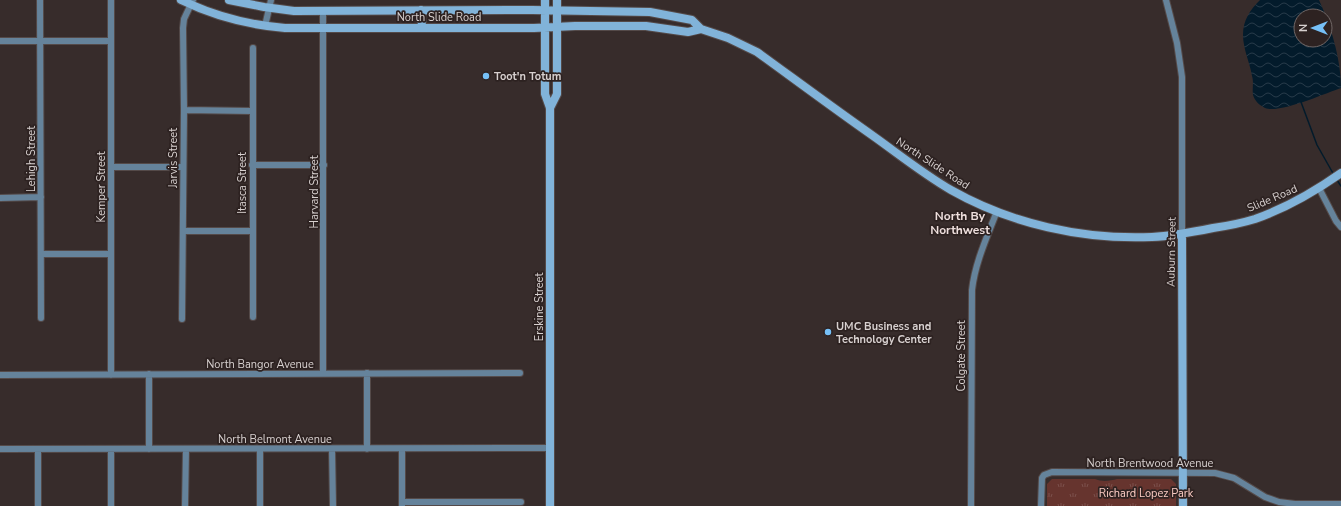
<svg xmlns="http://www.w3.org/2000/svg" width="1341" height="506" viewBox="0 0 1341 506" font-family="'Nunito Sans',sans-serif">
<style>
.park{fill:url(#park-tufts)}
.water{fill:url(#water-waves);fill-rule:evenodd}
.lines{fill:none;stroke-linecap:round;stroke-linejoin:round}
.stream{stroke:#031b2b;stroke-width:1.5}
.street-casing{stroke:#544a49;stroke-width:8}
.secondary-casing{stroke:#544a49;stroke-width:10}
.street{stroke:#65839b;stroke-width:6}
.secondary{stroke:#81b3d9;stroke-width:8}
.poi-dot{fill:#76c0f7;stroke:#2d2221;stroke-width:1.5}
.labels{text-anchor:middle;stroke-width:3.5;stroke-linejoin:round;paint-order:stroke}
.street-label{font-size:11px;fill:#d7d0cf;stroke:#2d2221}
.poi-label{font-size:11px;font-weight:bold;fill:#d7d0cf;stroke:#2d2221;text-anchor:start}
.park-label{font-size:11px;fill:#fbcac2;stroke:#2d2221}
.neighbourhood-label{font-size:12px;font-weight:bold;fill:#eddedc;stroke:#2d2221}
</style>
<defs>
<pattern id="park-tufts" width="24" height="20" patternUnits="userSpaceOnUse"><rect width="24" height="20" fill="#66342e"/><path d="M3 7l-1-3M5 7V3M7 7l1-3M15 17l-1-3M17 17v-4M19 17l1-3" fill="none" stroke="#7b504b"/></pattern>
<pattern id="water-waves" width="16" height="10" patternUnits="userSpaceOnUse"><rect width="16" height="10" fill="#031b2b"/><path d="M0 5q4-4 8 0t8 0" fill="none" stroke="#273b49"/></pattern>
</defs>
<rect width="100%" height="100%" fill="#372c2b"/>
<path class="park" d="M 1052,479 L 1095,479 C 1101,482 1111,481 1117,479 L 1171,479 L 1176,484 L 1176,506 L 1047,506 L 1047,484 Z"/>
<path class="water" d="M 1260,0 L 1319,0 C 1331,26 1341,59 1341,88 C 1326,93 1279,114 1265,108 C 1259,105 1255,101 1253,95 C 1252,89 1254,82 1252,76 C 1250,63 1243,49 1243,35 C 1243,20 1250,10 1260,0 ZM 1301,16 L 1325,16 L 1325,40 L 1301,40 Z"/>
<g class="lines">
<path class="stream" d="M 1301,102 L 1317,145 L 1334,175
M 1337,180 L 1341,186"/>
<g class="street-casing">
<path id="street" d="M 40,0 L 41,318
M 111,0 L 111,375
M 1166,0 L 1177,43 L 1182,77 L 1182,235
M 323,10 L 323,373
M 265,26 L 271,0
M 0,41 L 111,41
M 184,110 L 252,111
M 252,165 L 324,165
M 111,167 L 183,167
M 1319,188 L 1336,221 L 1341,227
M 0,198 L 41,197
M 183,231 L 252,231
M 41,254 L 111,254
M 253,317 L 253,48
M 182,319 L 184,110 L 183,28 L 184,19 L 193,0
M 367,373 L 367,449
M 149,374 L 149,449
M 0,375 L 520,373
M 0,449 L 550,448
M 38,449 L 38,506
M 111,449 L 111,506
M 332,449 L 333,506
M 402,502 L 521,502
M 185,506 L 186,449
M 260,506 L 260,449
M 402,506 L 402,449
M 971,506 L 972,290 C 975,263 987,237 997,211
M 1041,506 L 1042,478 L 1044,475 L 1052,472 L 1215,473 L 1234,478 L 1265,497 L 1279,502 L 1295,504 L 1341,504"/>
</g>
<g class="secondary-casing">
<path id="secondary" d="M 181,0 C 214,16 248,25 285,28 L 534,28 L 575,26 L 646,26 L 688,32 L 701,29
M 229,0 L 264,7 L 294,11 L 532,10 L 650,12 L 692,20 L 701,29 L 728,38 L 757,52 C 797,81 836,110 876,138 C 901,156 925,175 951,190 C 1011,224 1083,240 1152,237 C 1173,236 1193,232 1213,228 C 1227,226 1242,223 1255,219 C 1286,208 1314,192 1341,173
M 545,0 L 545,94 L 550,108 L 550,506
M 421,10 L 422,28
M 550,108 L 557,94 L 557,0
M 1182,235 L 1183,506"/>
</g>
<use href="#street" class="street"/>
<use href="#secondary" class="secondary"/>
</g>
<g class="poi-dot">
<circle cx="486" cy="76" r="4"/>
<circle cx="828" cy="332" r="4"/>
</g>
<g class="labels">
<g class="street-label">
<text x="439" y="21">North Slide Road</text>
<text transform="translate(173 158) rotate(-90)" y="4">Jarvis Street</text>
<text transform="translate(31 159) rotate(-90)" y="4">Lehigh Street</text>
<text transform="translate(933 163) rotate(33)" y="4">North Slide Road</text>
<text transform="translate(242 183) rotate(-90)" y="4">Itasca Street</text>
<text transform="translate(101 187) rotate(-90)" y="4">Kemper Street</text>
<text transform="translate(314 192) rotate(-90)" y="4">Harvard Street</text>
<text transform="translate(1272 198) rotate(-23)" y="4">Slide Road</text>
<text transform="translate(1171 252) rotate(-89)" y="4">Auburn Street</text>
<text transform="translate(539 307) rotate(-90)" y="4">Erskine Street</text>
<text transform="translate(961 356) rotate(-90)" y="4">Colgate Street</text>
<text x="260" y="368">North Bangor Avenue</text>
<text x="275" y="443">North Belmont Avenue</text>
<text x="1150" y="467">North Brentwood Avenue</text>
</g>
<g class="poi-label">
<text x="494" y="80">Toot'n Totum</text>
<text x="836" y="330">UMC Business and<tspan x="836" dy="13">Technology Center</tspan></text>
</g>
<g class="park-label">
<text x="1146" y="497">Richard Lopez Park</text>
</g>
<g class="neighbourhood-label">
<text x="960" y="220">North By<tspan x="960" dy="14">Northwest</tspan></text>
</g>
</g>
<g transform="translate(1313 28) rotate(270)"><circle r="19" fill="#2d2221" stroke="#716867"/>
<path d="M0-3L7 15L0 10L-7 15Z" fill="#76c0f7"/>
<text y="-6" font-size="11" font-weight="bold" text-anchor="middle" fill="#d7d0cf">N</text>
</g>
</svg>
